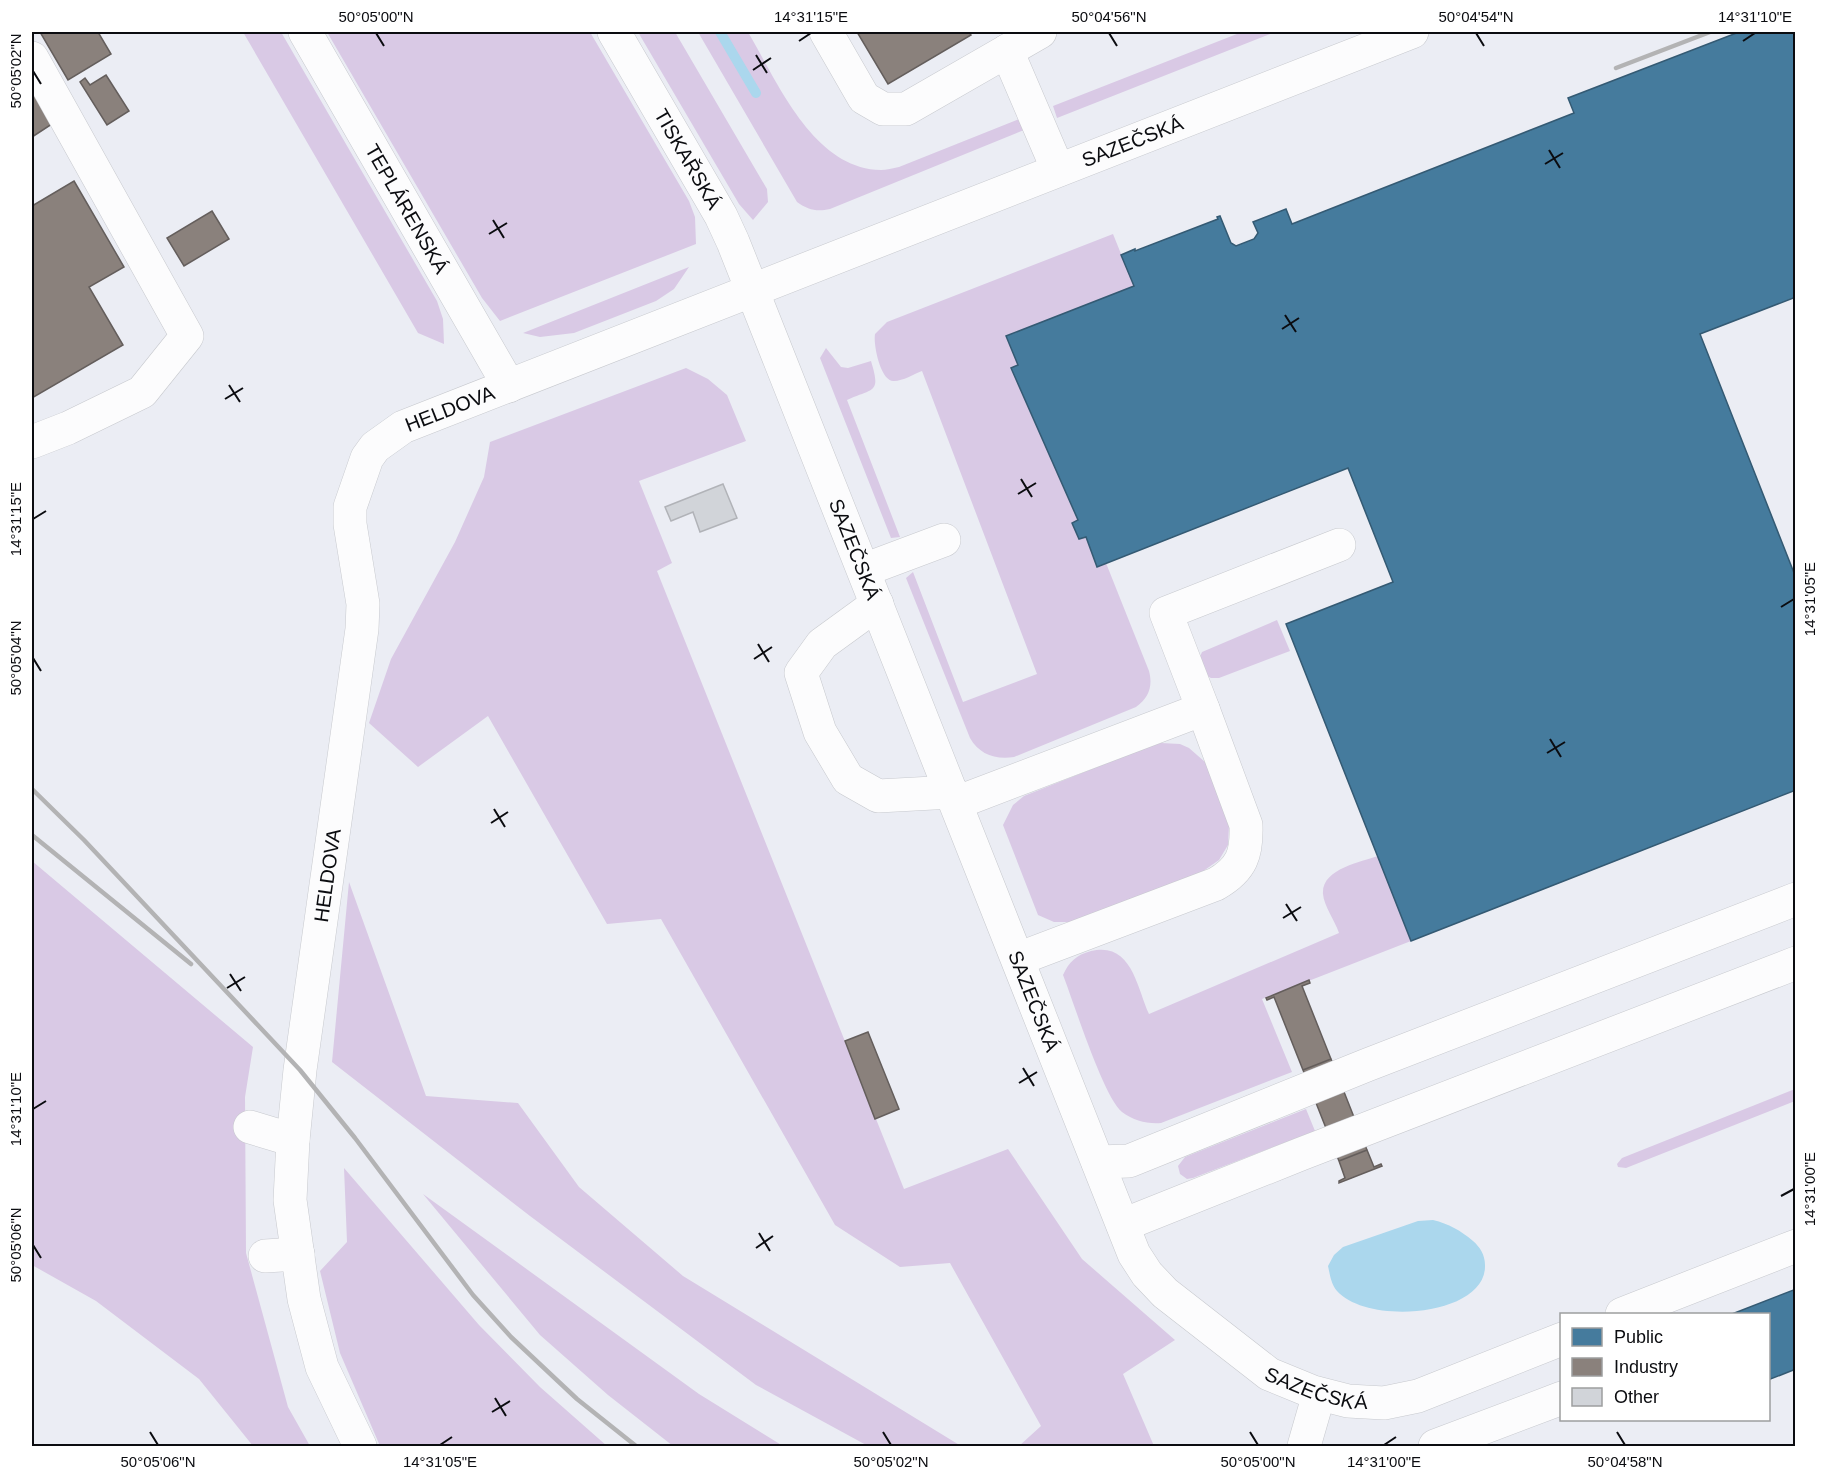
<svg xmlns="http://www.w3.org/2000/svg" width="1827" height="1478" viewBox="0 0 1827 1478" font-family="Arial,sans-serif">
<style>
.green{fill:#d9c9e5}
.water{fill:#abd7ed}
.public{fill:#457b9d;stroke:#345a73;stroke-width:1.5}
.industry{fill:#8a817c;stroke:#645e5c;stroke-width:1.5}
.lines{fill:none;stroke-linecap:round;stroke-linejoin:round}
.stream{stroke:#abd7ed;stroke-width:10}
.building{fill:#d1d4d9;stroke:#b1b3b8;stroke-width:1.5}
.minor-casing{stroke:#c7c9ce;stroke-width:34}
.minor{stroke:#fcfcfd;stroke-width:33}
.rail{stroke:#b3b3b4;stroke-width:4.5}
.ticks{fill:none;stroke:#0b0c10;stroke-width:2}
.labels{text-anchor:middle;stroke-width:6;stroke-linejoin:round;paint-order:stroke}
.street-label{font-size:20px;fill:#0b0c10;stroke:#fff}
.neatline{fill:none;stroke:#0b0c10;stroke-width:2}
.ticks-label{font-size:15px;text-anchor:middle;fill:#0b0c10}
</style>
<rect width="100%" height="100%" fill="#ebedf4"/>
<path class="green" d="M 243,32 L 281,32 L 437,301 L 443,319 L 444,344 L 418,333 Z
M 327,32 L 590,32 L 689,201 L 695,217 L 696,244 L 500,321 L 482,298 Z
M 638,32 L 675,32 L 767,189 L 768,202 L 753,220 L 739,204 Z
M 698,32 L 748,32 C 777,81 813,169 881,170 C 886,170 893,168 899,167 L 1019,119 L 1024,130 L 830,209 C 817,212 808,210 797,202 Z
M 1242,32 L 1275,32 L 1057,118 L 1053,106 Z
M 1113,234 L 1134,286 L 1006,336 L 1018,365 L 1012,368 L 1078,520 L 1072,523 L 1079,539 L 1086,537 L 1097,566 L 1106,563 L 1149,671 C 1153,686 1149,698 1136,707 L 1014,757 C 995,760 979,754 970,738 L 906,578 L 913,572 L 963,702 L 1037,674 L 922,371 C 914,374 903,381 894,381 C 881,382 873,345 875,334 L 887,322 Z
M 689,267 L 674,289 L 656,301 L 574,333 L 540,337 L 523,333 Z
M 826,348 L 841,367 L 848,368 L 871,361 C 881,394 874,388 847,400 L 900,537 L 891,538 L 820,358 Z
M 686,368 L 708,379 L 727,395 L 746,441 L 639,481 L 672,563 L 657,571 L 904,1189 L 1008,1149 L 1082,1259 L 1175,1340 L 1123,1374 L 1154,1446 L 1019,1446 L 1041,1426 L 950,1263 L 900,1267 L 835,1225 L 661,919 L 607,924 L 488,716 L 418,767 L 369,723 L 391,659 L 455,542 L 484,477 L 490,442 Z
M 1277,620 L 1290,651 L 1219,678 L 1211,678 L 1203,674 L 1199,659 L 1202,652 Z
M 1161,743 L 1180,744 L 1189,748 L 1205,762 L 1211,773 L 1229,826 L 1228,845 L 1219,860 L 1199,874 L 1071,922 L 1054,922 L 1038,915 L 1003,825 L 1013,805 L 1024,796 L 1150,746 Z
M 1378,856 L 1411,941 L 1262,999 L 1292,1072 L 1161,1123 C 1147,1124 1134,1121 1122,1112 C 1103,1096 1074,1003 1063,975 C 1069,962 1076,955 1091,951 C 1132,941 1137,988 1149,1014 L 1339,933 C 1335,921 1324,906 1323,894 C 1321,869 1361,862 1378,856 Z
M 32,861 L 253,1047 L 245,1097 L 246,1253 L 288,1407 L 310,1446 L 253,1446 L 199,1379 L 96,1301 L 32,1265 Z
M 349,882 L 426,1096 L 518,1103 L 579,1187 L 683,1276 L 961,1446 L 868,1446 L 756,1385 L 530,1216 L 332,1062 Z
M 1795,1089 L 1795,1101 L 1626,1168 L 1618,1167 L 1617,1164 L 1622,1158 Z
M 1306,1109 L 1315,1131 L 1193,1178 L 1187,1179 L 1180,1174 L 1178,1166 L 1185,1157 Z
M 344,1168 L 479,1325 L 540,1387 L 607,1446 L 380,1446 L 340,1353 L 320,1271 L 347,1242 Z
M 423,1194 L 699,1394 L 783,1446 L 673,1446 L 608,1395 L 540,1335 Z"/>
<path class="water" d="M 1433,1220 C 1449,1224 1460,1230 1473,1241 C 1480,1247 1485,1255 1485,1265 C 1487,1316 1368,1326 1337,1291 C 1331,1284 1330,1275 1328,1266 L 1334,1255 L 1343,1247 L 1418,1221 Z"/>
<path class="public" d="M 1739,32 L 1796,32 L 1796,297 L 1700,334 L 1796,578 L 1796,790 L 1411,941 L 1286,624 L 1393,582 L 1348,468 L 1097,567 L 1086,537 L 1079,539 L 1072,523 L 1078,520 L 1011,368 L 1018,365 L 1006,336 L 1134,286 L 1121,255 L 1135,249 L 1135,251 L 1218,219 L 1217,217 L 1220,216 L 1231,243 L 1236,246 L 1254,239 L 1258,233 L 1253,222 L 1286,209 L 1292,224 L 1574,113 L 1568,98 Z
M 1796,1289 L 1796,1369 L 1768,1380 L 1768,1314 L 1732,1314 Z"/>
<path class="industry" d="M 40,32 L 98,32 L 111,54 L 68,80 Z
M 857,32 L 969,32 L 971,35 L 888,84 Z
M 106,75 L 129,111 L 107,125 L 80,82 L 85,78 L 90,85 Z
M 32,89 L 52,124 L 32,137 Z
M 74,181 L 124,267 L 89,287 L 123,345 L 32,398 L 32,206 Z
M 212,211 L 229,239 L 184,266 L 167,238 Z
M 1309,980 L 1310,983 L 1302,986 L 1331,1059 L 1303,1070 L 1274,997 L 1267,1000 L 1266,998 Z
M 868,1032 L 899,1109 L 875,1119 L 845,1041 Z
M 1331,1059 L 1367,1150 L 1339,1161 L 1303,1070 Z
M 1367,1150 L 1374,1167 L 1381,1164 L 1382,1166 L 1339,1183 L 1339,1181 L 1345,1178 L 1339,1161 Z"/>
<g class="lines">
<path class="stream" d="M 720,32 L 756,93"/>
</g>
<path class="building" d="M 723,484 L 737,518 L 700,532 L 693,512 L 671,521 L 665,507 Z"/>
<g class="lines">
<g class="minor-casing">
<g id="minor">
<path id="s1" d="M 305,32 L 509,386"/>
<path id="s2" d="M 614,32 L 721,216 L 733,242 L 1134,1254 L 1147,1274 L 1165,1293 L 1269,1374 L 1313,1392 L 1348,1401 L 1384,1403 L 1418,1396 L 1562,1339"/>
<path d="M 826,32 L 864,98 L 883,109 L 906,109 L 1040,32"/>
<path d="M 1007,51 L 1058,170"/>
<path d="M 32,58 L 187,336 L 142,392 L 68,428 L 32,442"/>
<path d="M 864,570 L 944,540"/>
<path d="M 877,604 L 822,644 L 801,673 L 820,732 L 848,779 L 878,796 L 952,792"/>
<path d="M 1203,709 L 1166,613 L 1339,545"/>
<path d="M 956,803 L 1203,709 L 1246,825 C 1247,854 1242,869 1216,884 L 1018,959"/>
<path d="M 250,1127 L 293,1140"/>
<path d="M 1098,1162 L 1129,1161 L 1367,1065 L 1796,899"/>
<path d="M 1123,1225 L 1301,1154 L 1796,963"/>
<path d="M 265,1256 L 298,1254"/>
<path d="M 1622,1314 L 1796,1246"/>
<path id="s3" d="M 360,1446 L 322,1367 L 304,1299 L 290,1200 L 293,1140 L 300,1070 L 362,629 L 363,604 L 350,524 L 350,507 L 367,458 L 375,447 L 403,427 L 1412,32"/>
<path d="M 1304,1446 L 1319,1394"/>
<path d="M 1435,1446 L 1562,1398"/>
</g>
</g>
<use href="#minor" class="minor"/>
<path class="rail" d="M 1616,68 L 1710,32
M 32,789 L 84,840 L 300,1070 L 355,1138 L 473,1295 L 511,1337 L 577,1399 L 636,1446
M 32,835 L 191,964"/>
</g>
<path class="ticks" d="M 376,33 L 384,46M 1109,33 L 1117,46M 1476,33 L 1484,46M 799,41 L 811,33M 1743,41 L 1755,33M 756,55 L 767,73M 753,70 L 771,58M 33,71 L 41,84M 1549,150 L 1560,168M 1545,164 L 1563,153M 493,220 L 504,238M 489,234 L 507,223M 1285,315 L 1296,332M 1282,329 L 1299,318M 229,385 L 240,402M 225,399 L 243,388M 1021,479 L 1032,497M 1018,494 L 1036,483M 33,519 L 46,511M 1781,607 L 1794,599M 758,644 L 769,662M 33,658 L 41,671M 754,659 L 772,647M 1550,739 L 1561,757M 1547,753 L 1565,742M 494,809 L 505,827M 491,823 L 508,812M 1286,904 L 1297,921M 1283,918 L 1301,907M 230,974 L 241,991M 227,988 L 245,977M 1023,1068 L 1034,1086M 1019,1083 L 1037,1072M 33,1109 L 46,1101M 1781,1196 L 1794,1189M 759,1233 L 770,1251M 33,1245 L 41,1258M 756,1248 L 773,1236M 495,1398 L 506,1416M 492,1412 L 510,1401M 150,1432 L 158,1445M 883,1432 L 891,1445M 1250,1432 L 1258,1445M 1617,1432 L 1625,1445M 440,1445 L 452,1437M 1384,1445 L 1396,1437"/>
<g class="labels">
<g class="street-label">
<text dy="7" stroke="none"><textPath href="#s3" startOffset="1840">SAZEČSKÁ</textPath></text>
<text dy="7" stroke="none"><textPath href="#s2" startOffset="147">TISKAŘSKÁ</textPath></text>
<text dy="7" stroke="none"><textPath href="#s1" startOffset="204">TEPLÁRENSKÁ</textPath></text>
<text dy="7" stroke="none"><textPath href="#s3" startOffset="1107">HELDOVA</textPath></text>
<text dy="7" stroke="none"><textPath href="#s2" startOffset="572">SAZEČSKÁ</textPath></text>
<text dy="7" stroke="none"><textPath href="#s3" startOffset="585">HELDOVA</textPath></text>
<text dy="7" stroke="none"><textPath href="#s2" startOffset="1058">SAZEČSKÁ</textPath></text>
<text dy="7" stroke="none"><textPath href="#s2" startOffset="1562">SAZEČSKÁ</textPath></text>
</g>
</g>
<rect width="1827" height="1478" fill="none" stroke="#ffffff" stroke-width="66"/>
<rect x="1560" y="1313" width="210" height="108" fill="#ffffff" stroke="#9d9e9f" stroke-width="1.5"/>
<rect x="1572" y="1328" width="30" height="18" fill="#457b9d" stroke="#9d9e9f" stroke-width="1.5"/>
<text x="1614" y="1343" font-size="18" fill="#0b0c10">Public</text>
<rect x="1572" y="1358" width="30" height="18" fill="#8a817c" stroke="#9d9e9f" stroke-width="1.5"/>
<text x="1614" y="1373" font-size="18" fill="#0b0c10">Industry</text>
<rect x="1572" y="1388" width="30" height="18" fill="#d1d4d9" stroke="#9d9e9f" stroke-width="1.5"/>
<text x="1614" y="1403" font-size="18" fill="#0b0c10">Other</text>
<rect x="33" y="33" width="1761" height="1412" class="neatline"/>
<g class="ticks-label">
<text x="376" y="22">50°05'00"N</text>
<text x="811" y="22">14°31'15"E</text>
<text x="1109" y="22">50°04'56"N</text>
<text x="1476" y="22">50°04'54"N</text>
<text x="1755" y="22">14°31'10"E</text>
<text transform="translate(16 71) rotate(-90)" y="5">50°05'02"N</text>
<text transform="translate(16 519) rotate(-90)" y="5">14°31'15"E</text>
<text transform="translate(1810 599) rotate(-90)" y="5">14°31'05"E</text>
<text transform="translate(16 658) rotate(-90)" y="5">50°05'04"N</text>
<text transform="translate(16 1109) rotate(-90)" y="5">14°31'10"E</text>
<text transform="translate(1810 1189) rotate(-90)" y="5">14°31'00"E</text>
<text transform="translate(16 1245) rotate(-90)" y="5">50°05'06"N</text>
<text x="158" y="1467">50°05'06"N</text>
<text x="440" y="1467">14°31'05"E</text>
<text x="891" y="1467">50°05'02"N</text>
<text x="1258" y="1467">50°05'00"N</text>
<text x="1384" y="1467">14°31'00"E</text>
<text x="1625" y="1467">50°04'58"N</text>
</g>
</svg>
